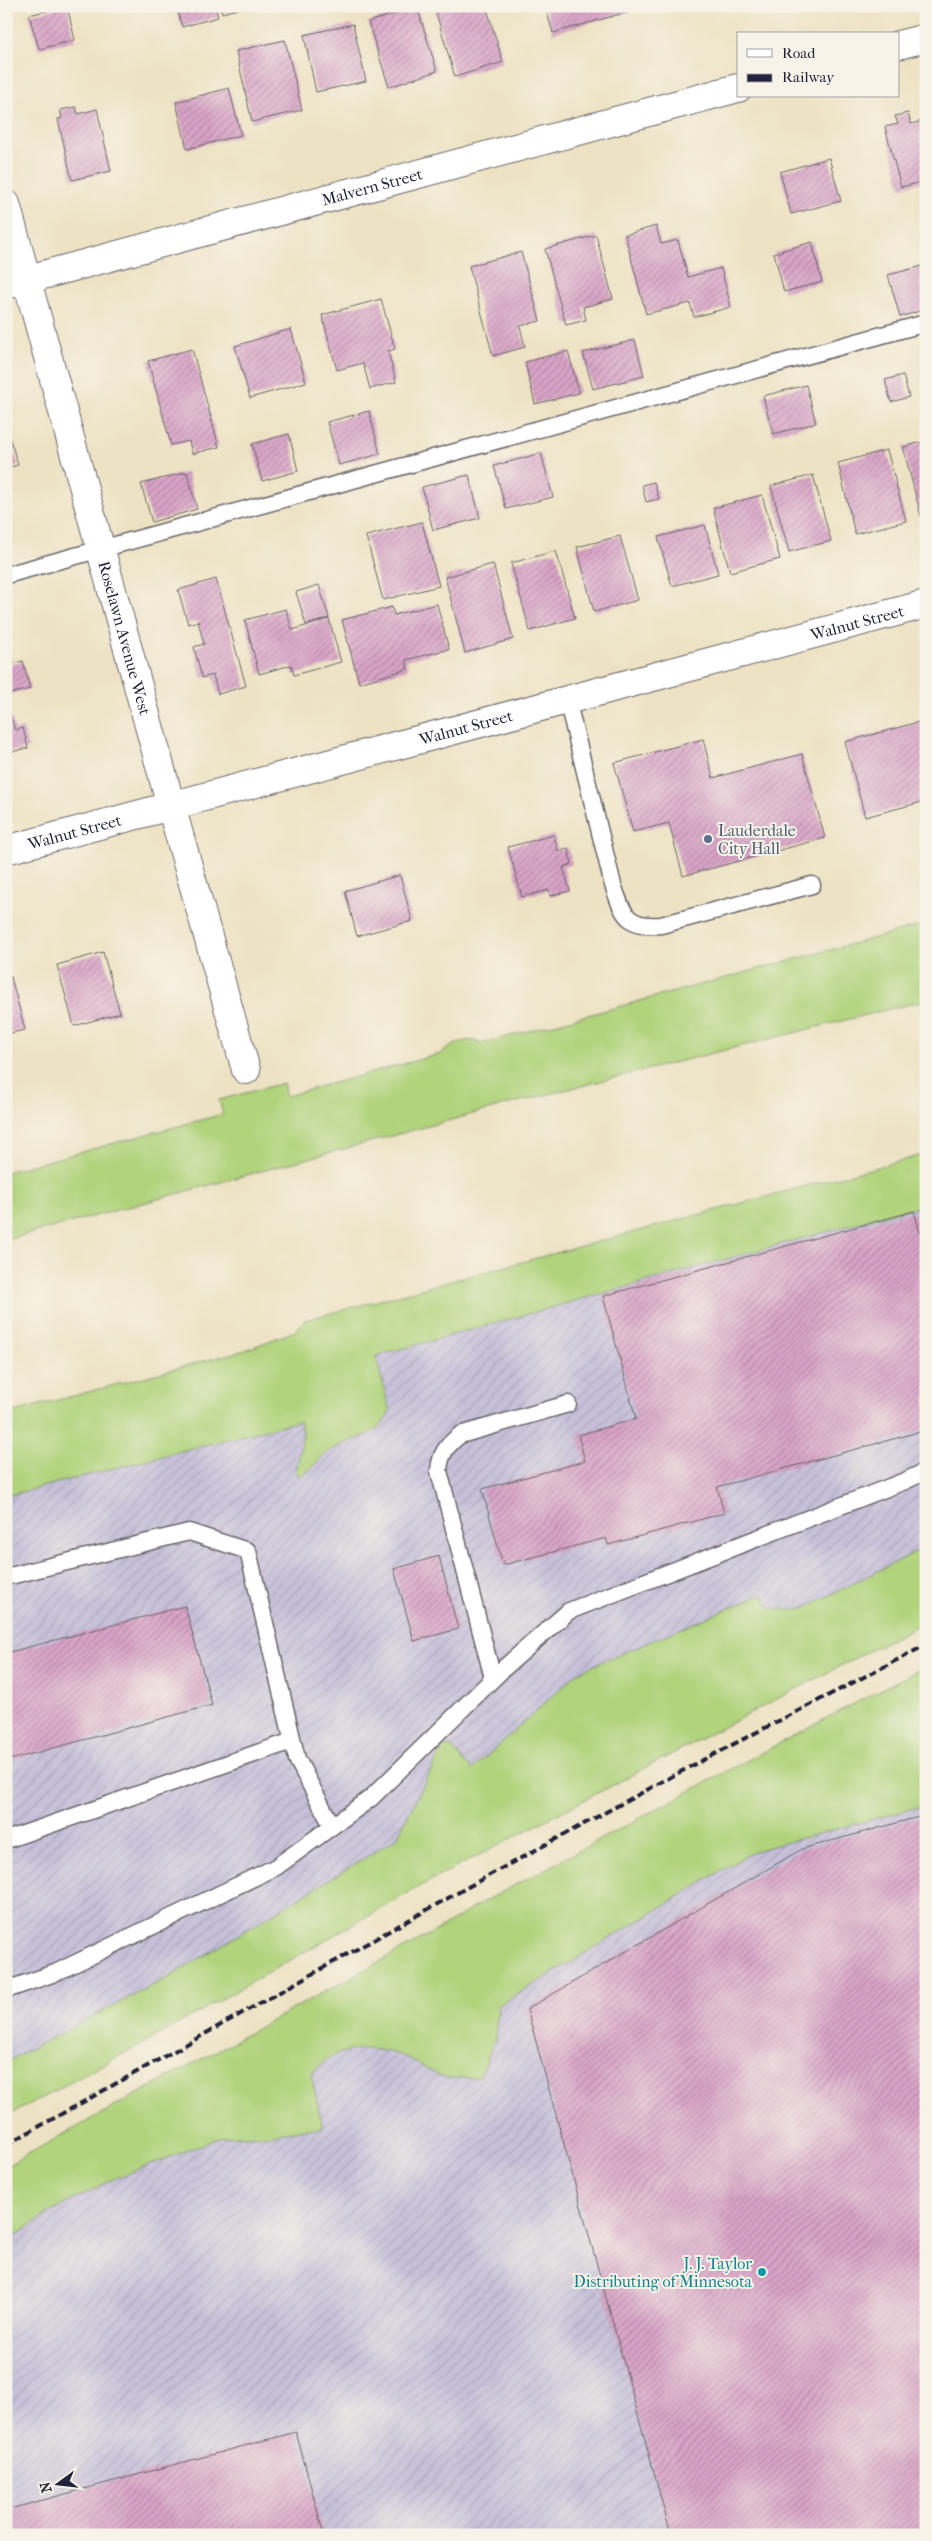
<svg xmlns="http://www.w3.org/2000/svg" width="932" height="2541" viewBox="0 0 932 2541" font-family="'IM FELL French Canon',serif">
<style>
.industrial{fill:url(#industrial-furrows)}
.grass{fill:#b0d37c;stroke:#697a5c}
.building{fill:url(#building-hatch)}
.lines{fill:none;stroke-linecap:round;stroke-linejoin:round}
.lane-casing{stroke:#69656b;stroke-width:19}
.street-casing{stroke:#69656b;stroke-width:30}
.lane{stroke:#fff;stroke-width:16}
.street{stroke:#fff;stroke-width:28}
.rail{stroke:#22223b;stroke-width:4;stroke-dasharray:8 4;stroke-linecap:butt}
.service-dot{fill:#5c6f8a;stroke:#f7f3e8;stroke-width:2}
.culture-dot{fill:#0f9aa8;stroke:#f7f3e8;stroke-width:2}
.labels{text-anchor:middle;stroke-width:4;stroke-linejoin:round;paint-order:stroke}
.street-label{font-size:16px;fill:#22223b;stroke:#f7f3e8}
.service-label{font-size:16px;fill:#4e5e75;stroke:#f7f3e8;text-anchor:start}
.culture-label{font-size:16px;fill:#0d838f;stroke:#f7f3e8;text-anchor:end}
</style>
<defs>
<pattern id="industrial-furrows" width="10" height="10" patternUnits="userSpaceOnUse" patternTransform="scale(1.25)"><rect width="10" height="10" fill="#c6c0d9"/><path d="M-1 1l2-2M0 10L10 0M9 11l2-2" fill="none" stroke="#aaa5bb"/></pattern>
<pattern id="building-hatch" width="6" height="6" patternUnits="userSpaceOnUse" patternTransform="scale(1.25)"><rect width="6" height="6" fill="#d9a4c7"/><path d="M-1 1l2-2M0 6l6-6M5 7l2-2" fill="none" stroke="#b085a3"/></pattern>
</defs>
<rect width="100%" height="100%" fill="#f7f3e8"/>
<filter id="ink" filterUnits="userSpaceOnUse"><feTurbulence type="fractalNoise" baseFrequency=".02" numOctaves="2"/><feDisplacementMap in="SourceGraphic" scale="10" xChannelSelector="R" yChannelSelector="G"/><feConvolveMatrix kernelMatrix="1 2 1 2 8 2 1 2 1" color-interpolation-filters="sRGB"/></filter>
<filter id="wash" filterUnits="userSpaceOnUse"><feTurbulence type="fractalNoise" baseFrequency=".0096" numOctaves="4" result="noise"/><feDisplacementMap in="SourceGraphic" scale="20" xChannelSelector="R" yChannelSelector="G"/><feGaussianBlur stdDeviation="1.12" result="paint"/><feColorMatrix in="noise" values="0 0 0 0 0 0 0 0 0 0 0 0 0 0 0 0 0 1.4 0 .05"/><feComposite in="paint" operator="in"/></filter>
<g filter="url(#wash)">
<rect width="100%" height="100%" fill="#ede2c3"/>
<path class="industrial" d="M 926,1204 L 926,1547 L 806,1607 L 795,1610 L 770,1608 L 763,1594 L 578,1672 L 472,1771 L 450,1746 L 440,1752 L 396,1839 L 169,1977 L 6,2062 L 6,1496 L 299,1421 L 303,1433 L 296,1473 L 314,1467 L 330,1450 L 375,1432 L 390,1410 L 375,1356 Z
M 926,1805 L 926,2535 L 6,2535 L 6,2243 L 53,2210 L 116,2178 L 222,2137 L 265,2135 L 323,2127 L 311,2075 L 317,2066 L 343,2052 L 375,2048 L 407,2058 L 442,2077 L 495,2040 L 498,2006 L 754,1851 Z"/>
<path class="grass" d="M 926,924 L 926,1000 L 525,1100 L 6,1240 L 6,1172 L 223,1114 L 219,1100 L 283,1083 L 286,1096 L 440,1054 C 456,1043 464,1037 484,1043 Z
M 926,1154 L 926,1204 L 376,1356 L 390,1411 C 380,1437 353,1437 331,1450 C 319,1457 313,1472 298,1476 L 296,1473 L 303,1434 L 299,1421 L 6,1496 L 6,1414 L 245,1350 L 295,1331 L 305,1320 Z
M 926,1547 L 926,1621 L 424,1884 L 155,2037 L 6,2117 L 6,2062 L 169,1977 L 396,1839 L 443,1747 L 450,1746 L 472,1770 L 578,1672 L 763,1594 L 770,1608 L 795,1610 L 806,1607 Z
M 926,1666 L 926,1805 L 754,1851 L 498,2006 L 495,2040 L 479,2077 C 468,2077 451,2080 440,2076 C 429,2071 418,2062 406,2057 C 375,2045 332,2044 311,2075 L 323,2127 L 265,2135 L 222,2137 L 116,2178 L 53,2210 L 6,2243 L 6,2166 L 388,1957 C 429,1937 465,1911 506,1890 C 646,1815 785,1739 926,1666 Z"/>
<g id="blocks">
<path class="building" d="M 67,6 L 75,40 L 39,49 L 29,15 Z
M 176,6 L 215,6 L 218,17 L 182,27 Z
M 220,6 L 244,6 L 245,7 L 222,13 Z
M 434,6 L 486,6 L 503,62 L 455,77 Z
M 545,6 L 630,6 L 631,11 L 553,33 Z
M 417,7 L 437,71 L 389,87 L 368,22 Z
M 353,24 L 366,81 L 316,92 L 304,35 Z
M 285,40 L 302,110 L 252,122 L 236,51 Z
M 229,88 L 241,135 L 187,149 L 176,102 Z
M 76,107 L 78,114 L 97,109 L 111,171 L 72,180 L 58,119 L 62,118 L 60,110 Z
M 908,113 L 911,124 L 926,120 L 926,181 L 901,187 L 885,127 L 898,124 L 895,116 Z
M 829,158 L 841,201 L 791,214 L 780,172 Z
M 656,226 L 661,244 L 678,240 L 688,277 L 721,268 L 731,307 L 694,317 L 690,303 L 646,314 L 625,235 Z
M 596,235 L 613,299 L 583,307 L 586,320 L 566,325 L 545,249 Z
M 812,242 L 822,282 L 784,292 L 774,253 Z
M 521,252 L 540,321 L 520,326 L 525,347 L 493,356 L 469,266 Z
M 926,265 L 926,309 L 900,317 L 888,275 Z
M 381,299 L 395,349 L 388,351 L 396,382 L 370,389 L 363,363 L 337,370 L 322,315 Z
M 291,329 L 306,382 L 250,398 L 235,346 Z
M 635,340 L 644,376 L 593,389 L 583,353 Z
M 192,349 L 219,447 L 192,454 L 189,441 L 171,445 L 148,361 Z
M 568,351 L 579,393 L 535,404 L 525,362 Z
M 903,375 L 909,397 L 891,402 L 885,380 Z
M 806,385 L 816,423 L 773,434 L 763,396 Z
M 369,411 L 380,454 L 339,465 L 327,422 Z
M 6,426 L 18,465 L 6,468 Z
M 289,434 L 298,471 L 262,481 L 252,444 Z
M 926,441 L 926,514 L 921,516 L 903,447 Z
M 887,450 L 906,521 L 855,534 L 838,463 Z
M 541,453 L 553,497 L 506,509 L 494,466 Z
M 187,472 L 197,509 L 152,522 L 141,484 Z
M 469,475 L 480,518 L 433,530 L 422,487 Z
M 813,475 L 831,541 L 789,552 L 771,486 Z
M 654,482 L 659,499 L 646,502 L 642,485 Z
M 762,495 L 780,559 L 730,572 L 713,508 Z
M 422,522 L 439,586 L 383,600 L 366,536 Z
M 705,525 L 718,574 L 672,586 L 658,537 Z
M 620,536 L 638,600 L 594,612 L 577,547 Z
M 556,551 L 575,618 L 530,631 L 511,563 Z
M 493,564 L 513,639 L 465,653 L 445,577 Z
M 216,579 L 246,686 L 218,694 L 213,675 L 202,678 L 194,647 L 204,644 L 198,621 L 188,624 L 178,590 Z
M 319,585 L 329,618 L 306,625 L 296,592 Z
M 437,604 L 449,649 L 406,660 L 408,669 L 359,683 L 342,620 L 392,607 L 394,615 Z
M 286,609 L 292,630 L 329,619 L 341,662 L 294,675 L 291,665 L 259,674 L 245,620 Z
M 23,661 L 30,689 L 6,695 L 6,665 Z
M 6,701 L 15,730 L 23,728 L 28,748 L 6,753 Z
M 926,720 L 926,801 L 865,817 L 845,742 Z
M 703,739 L 713,778 L 802,754 L 825,838 L 683,876 L 669,823 L 633,832 L 614,763 Z
M 554,835 L 558,851 L 568,848 L 572,864 L 563,867 L 570,891 L 550,896 L 549,890 L 522,897 L 508,847 Z
M 400,875 L 412,921 L 357,936 L 345,891 Z
M 103,952 L 120,1013 L 74,1026 L 57,965 Z
M 11,977 L 25,1030 L 6,1034 L 6,978 Z
M 914,1211 L 926,1254 L 926,1430 L 717,1487 L 724,1513 L 608,1545 L 606,1538 L 503,1565 L 482,1489 L 585,1461 L 578,1435 L 636,1419 L 603,1296 Z
M 439,1556 L 458,1629 L 414,1641 L 394,1569 Z
M 185,1606 L 212,1705 L 6,1761 L 6,1653 Z
M 926,1815 L 926,2535 L 671,2535 L 527,2009 L 802,1849 Z
M 296,2432 L 324,2535 L 6,2535 L 6,2510 Z"/>
</g>
</g>
<g filter="url(#ink)">
<use href="#blocks" fill-opacity="0" stroke="#69656b" stroke-width="1"/>
<g class="lines">
<g class="lane-casing">
<path id="lane" d="M 6,575 L 926,323
M 567,699 L 613,885 C 623,914 627,928 661,925 L 812,885
M 6,1577 L 189,1532 L 248,1551 L 297,1759 L 332,1826
M 493,1678 L 439,1471 C 440,1454 447,1445 460,1435 L 568,1404
M 6,1840 L 292,1741
M 6,1990 L 55,1973 L 276,1867 L 371,1798 L 504,1668 L 569,1611 L 905,1481 L 926,1471"/>
</g>
<g class="street-casing">
<g id="street">
<path d="M 898,45 L 926,38"/>
<path id="s1" d="M 6,204 L 171,806 L 246,1070"/>
<path id="s2" d="M 6,285 L 738,88"/>
<path id="s3" d="M 6,850 L 926,604"/>
</g>
</g>
<use href="#lane" class="lane"/>
<use href="#street" class="street"/>
<path class="rail" d="M 6,2145 L 493,1873 L 695,1764 L 926,1645"/>
</g>
</g>
<circle class="service-dot" cx="708" cy="839" r="5"/>
<circle class="culture-dot" cx="762" cy="2272" r="5"/>
<g class="labels">
<g class="street-label">
<text dy="6" stroke="none"><textPath href="#s2" startOffset="379">Malvern Street</textPath></text>
<text dy="6" stroke="none"><textPath href="#s3" startOffset="881">Walnut Street</textPath></text>
<text dy="6" stroke="none"><textPath href="#s1" startOffset="450">Roselawn Avenue West</textPath></text>
<text dy="6" stroke="none"><textPath href="#s3" startOffset="476">Walnut Street</textPath></text>
<text dy="6" stroke="none"><textPath href="#s3" startOffset="71">Walnut Street</textPath></text>
</g>
<g class="service-label">
<text x="718" y="836">Lauderdale<tspan x="718" dy="18">City Hall</tspan></text>
</g>
<g class="culture-label">
<text x="752" y="2269">J. J. Taylor<tspan x="752" dy="18">Distributing of Minnesota</tspan></text>
</g>
</g>
<rect width="932" height="2541" fill="none" stroke="#f7f3e8" stroke-width="25"/>
<rect x="737" y="32" width="162" height="65" fill="#f7f3e8" stroke="#a29fa3"/>
<rect x="747" y="49" width="25" height="8" fill="#ffffff" stroke="#a29fa3"/>
<text x="782" y="58" font-size="15" fill="#22223b">Road</text>
<rect x="747" y="74" width="25" height="8" fill="#22223b" stroke="#a29fa3"/>
<text x="782" y="82" font-size="15" fill="#22223b">Railway</text>
<g transform="translate(58 2484) rotate(255)" stroke="#f7f3e8" stroke-width="4" paint-order="stroke">
<path d="M0-4L9 19L0 12L-9 19Z" fill="#22223b"/>
<text y="-8" font-size="14" font-weight="bold" text-anchor="middle" fill="#22223b">N</text>
</g>
</svg>
